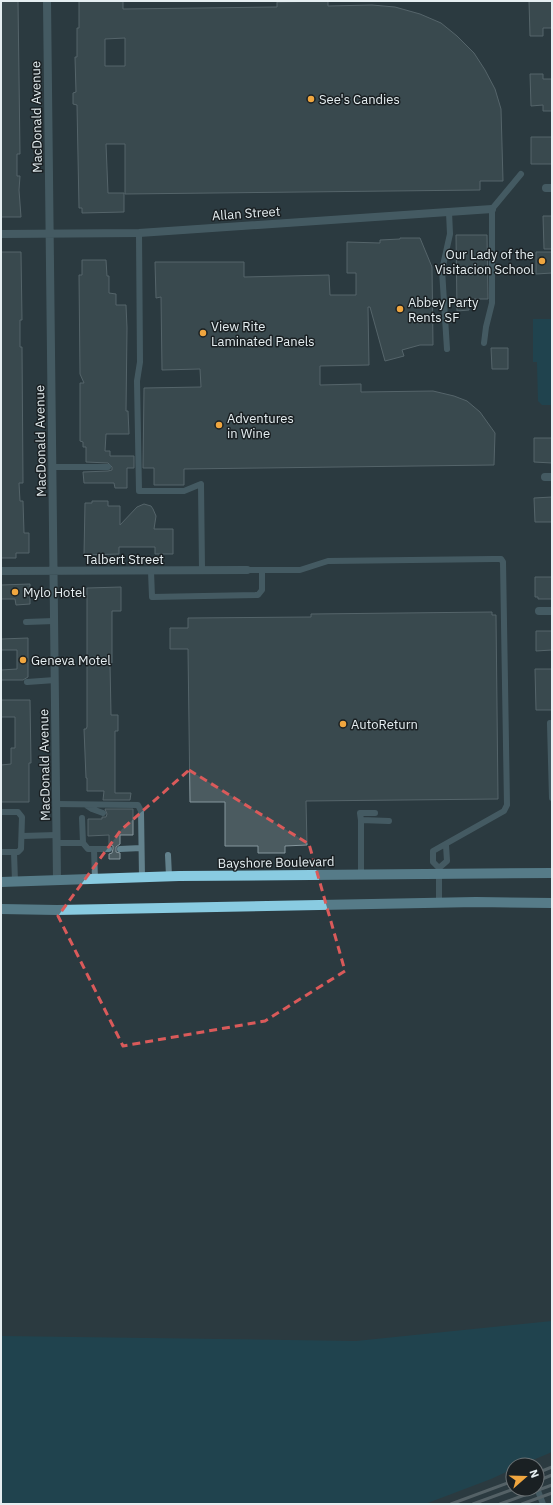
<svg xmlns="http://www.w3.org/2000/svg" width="553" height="1505" viewBox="0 0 553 1505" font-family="'IBM Plex Sans',sans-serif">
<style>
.green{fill:#124f60}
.building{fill:#4b5b60;stroke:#86979d;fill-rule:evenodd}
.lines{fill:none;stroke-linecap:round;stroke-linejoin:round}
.service{stroke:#63828d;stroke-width:6}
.minor{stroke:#63828d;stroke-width:8}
.primary{stroke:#89cbe1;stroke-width:10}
.rail{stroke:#859195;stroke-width:3}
.marked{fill:none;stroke:#da5a5a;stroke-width:3;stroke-dasharray:8 5;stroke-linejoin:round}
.poi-dot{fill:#f0a63f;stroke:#1a2023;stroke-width:1.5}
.labels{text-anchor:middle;stroke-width:3;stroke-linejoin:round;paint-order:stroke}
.poi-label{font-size:13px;fill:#e5eef1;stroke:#1a2023;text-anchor:start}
.street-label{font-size:13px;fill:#e5eef1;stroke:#1a2023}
</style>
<rect width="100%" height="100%" fill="#2b3a40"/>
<path class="green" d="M 533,319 L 552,319 L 552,405 L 542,405 L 538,401 L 537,362 L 533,362 Z
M 552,1321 L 552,1452 L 521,1465 L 513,1465 L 513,1469 L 491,1479 L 425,1504 L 1,1504 L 1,1336 L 356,1341 Z"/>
<path class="building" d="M 1,1 L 18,1 L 20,154 L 17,154 L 17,176 L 20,176 L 19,190 L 21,217 L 1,217 Z
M 79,1 L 123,1 L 123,9 L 277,7 L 277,2 L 328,1 L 328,6 L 372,5 L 395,7 L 420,14 L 441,23 L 457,36 L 474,53 L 485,70 L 495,89 L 501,109 L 503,181 L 480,181 L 480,190 L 125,194 L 125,144 L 106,144 L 108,193 L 124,193 L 124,212 L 82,213 L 82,208 L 79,208 L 77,105 L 73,104 L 73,93 L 76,92 L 75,57 L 77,57 L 77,28 L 79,28 ZM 125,38 L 125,66 L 105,66 L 105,39 Z
M 529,1 L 552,1 L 552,28 L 543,28 L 543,36 L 530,36 Z
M 530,74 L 543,74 L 543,79 L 552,79 L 552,111 L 543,111 L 543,105 L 531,106 Z
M 531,137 L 552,137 L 552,164 L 531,164 Z
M 543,216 L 552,216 L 552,249 L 544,249 Z
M 456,235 L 487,235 L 488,299 L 474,299 L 474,305 L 469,305 L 469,310 L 457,311 Z
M 400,238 L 420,238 L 432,267 L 433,345 L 420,345 L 402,350 L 404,356 L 385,361 L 370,307 L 368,307 L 369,365 L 320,366 L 320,385 L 361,384 L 361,392 L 433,391 L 454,396 L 467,401 L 480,412 L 495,433 L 494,465 L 184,469 L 184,485 L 154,485 L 154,468 L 143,468 L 144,388 L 201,387 L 200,369 L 162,370 L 161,297 L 156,298 L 155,262 L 244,262 L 244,277 L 329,275 L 330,295 L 356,295 L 356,273 L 347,273 L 347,242 L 380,243 L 380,240 L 400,239 Z
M 1,252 L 21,252 L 22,320 L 20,320 L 20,347 L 22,347 L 23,483 L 19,483 L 20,501 L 23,501 L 24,533 L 29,533 L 29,553 L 16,553 L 16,558 L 1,558 Z
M 536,252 L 552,252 L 552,273 L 536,274 Z
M 82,260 L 106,260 L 107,276 L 109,276 L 109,293 L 116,294 L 116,305 L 126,305 L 127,328 L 126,411 L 128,411 L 129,434 L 106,434 L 105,451 L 110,451 L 110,456 L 134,456 L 134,468 L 127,468 L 127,488 L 115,488 L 114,483 L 84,483 L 83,472 L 108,471 L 112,470 L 112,467 L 108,463 L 86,462 L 86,447 L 83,447 L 83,442 L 80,441 L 80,383 L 84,383 L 80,374 L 79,275 L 82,275 Z
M 491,348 L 508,348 L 508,369 L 492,369 Z
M 534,438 L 552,438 L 552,463 L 534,462 Z
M 552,497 L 552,522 L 535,522 L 534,498 Z
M 92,501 L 108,501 L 108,506 L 120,506 L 120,525 L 137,507 L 144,504 L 151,506 L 153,509 L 156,516 L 154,529 L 173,529 L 173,554 L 155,554 L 155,547 L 119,547 L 119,554 L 84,555 L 85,503 L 92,503 Z
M 535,577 L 552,577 L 552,599 L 538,599 L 538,597 L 535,597 Z
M 30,584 L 30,604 L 16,605 L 15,599 L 1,599 L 1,585 Z
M 121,587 L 121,611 L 112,611 L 112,663 L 110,663 L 111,715 L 118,715 L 118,731 L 115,731 L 115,793 L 131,793 L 130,800 L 103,800 L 104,791 L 87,791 L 87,778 L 86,778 L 84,729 L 86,729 L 87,727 L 87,588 Z
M 492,612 L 492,615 L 496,615 L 498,799 L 306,801 L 307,845 L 285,846 L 285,853 L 258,853 L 258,846 L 225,846 L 225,802 L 190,802 L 188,649 L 170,649 L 170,628 L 188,628 L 188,618 L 311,617 L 311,614 Z
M 536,631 L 552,631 L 552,650 L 536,651 Z
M 28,638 L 28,677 L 23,680 L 1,680 L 1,670 L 17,669 L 17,650 L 1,650 L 1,639 Z
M 535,669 L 552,669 L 552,710 L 536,710 Z
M 1,700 L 30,700 L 31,763 L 29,763 L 29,802 L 1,802 L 1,765 L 11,764 L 11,748 L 15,748 L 15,717 L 1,717 Z
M 105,809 L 133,809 L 133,835 L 120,835 L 120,844 L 116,847 L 116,852 L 120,853 L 120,859 L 109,859 L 109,854 L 112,853 L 113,849 L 113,846 L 109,844 L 109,835 L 88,836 L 88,819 L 102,819 L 102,817 L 106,817 L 107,814 Z"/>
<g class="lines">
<path class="service" d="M 139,233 L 140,362 L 137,381 L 139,491 L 184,491 L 201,484 L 202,570
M 484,343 L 486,327 L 492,303 L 492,209 L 521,174
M 447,349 L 442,270 L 450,234 L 449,212
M 52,467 L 108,467
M 247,570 L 300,570 L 328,561 L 494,559 L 501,559 L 503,562 L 507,805 L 504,811 L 433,851 L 433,862 L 439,868 L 439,903
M 151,571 L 152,597 L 258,595 L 262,590 L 262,570
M 26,622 L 54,621
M 27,682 L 55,680
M 550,723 L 552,798
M 56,804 L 138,805 L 141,811 L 142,877
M 86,805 L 92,809 L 103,813
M 1,812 L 18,812 L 22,817 L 21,849 L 18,852 L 1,852
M 82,818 L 83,843 L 88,849 L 109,849
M 361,820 L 360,813 L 375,813
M 22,836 L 57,835
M 57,843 L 83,843
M 94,849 L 95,879
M 120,849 L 141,848
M 14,852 L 15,882
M 168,855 L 169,876
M 439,868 L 447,861 L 446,845
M 361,874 L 361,820 L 389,821
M 537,1488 L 543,1504"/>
<path class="minor" d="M 47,1 L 57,880
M 546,188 L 552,188
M 1,234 L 139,233 L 492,209
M 545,477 L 552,477
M 1,571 L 247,570
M 539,611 L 552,611"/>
<path class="primary" d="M 1,882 L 179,876 L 552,873
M 1,909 L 57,910 L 476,902 L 552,903"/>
<path class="rail" d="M 537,1473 L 552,1467
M 537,1481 L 552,1475
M 451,1504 L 513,1481
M 473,1504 L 514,1489
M 500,1504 L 552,1485
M 522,1504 L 552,1493"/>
</g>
<path d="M0 0H553V1505H0ZM 189,770 L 309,844 L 345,971 L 265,1021 L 123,1046 L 58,916 L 121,830 Z" fill="#2b3a40" fill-opacity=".55" fill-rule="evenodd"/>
<path class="marked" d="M 189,770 L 309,844 L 345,971 L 265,1021 L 123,1046 L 58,916 L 121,830 Z"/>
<g class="poi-dot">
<circle cx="311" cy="99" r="4"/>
<circle cx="542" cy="261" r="4"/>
<circle cx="400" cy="309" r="4"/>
<circle cx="203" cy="333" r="4"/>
<circle cx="219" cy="425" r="4"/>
<circle cx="15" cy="592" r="4"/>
<circle cx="23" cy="660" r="4"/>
<circle cx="343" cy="724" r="4"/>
</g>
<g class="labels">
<g class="poi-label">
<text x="319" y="104">See's Candies</text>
<text x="534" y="259" text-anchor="end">Our Lady of the<tspan x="534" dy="15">Visitacion School</tspan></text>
<text x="408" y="307">Abbey Party<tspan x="408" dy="15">Rents SF</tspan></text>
<text x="211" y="331">View Rite<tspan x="211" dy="15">Laminated Panels</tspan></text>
<text x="227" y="423">Adventures<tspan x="227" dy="15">in Wine</tspan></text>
<text x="23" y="597">Mylo Hotel</text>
<text x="31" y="665">Geneva Motel</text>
<text x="351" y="729">AutoReturn</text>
</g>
<g class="street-label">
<text transform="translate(36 117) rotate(-91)" y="5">MacDonald Avenue</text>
<text transform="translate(246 213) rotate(-4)" y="5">Allan Street</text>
<text transform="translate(40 441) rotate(-91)" y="5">MacDonald Avenue</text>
<text x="124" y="564">Talbert Street</text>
<text transform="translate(44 765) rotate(-91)" y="5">MacDonald Avenue</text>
<text transform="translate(276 862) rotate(-1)" y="5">Bayshore Boulevard</text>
</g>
</g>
<rect width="553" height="1505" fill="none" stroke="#e5eef1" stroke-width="4"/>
<g transform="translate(525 1477) rotate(70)"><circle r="19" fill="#1a2023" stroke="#6b7275"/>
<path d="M0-3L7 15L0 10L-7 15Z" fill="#f0a63f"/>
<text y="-6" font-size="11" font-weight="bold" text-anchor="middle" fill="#e5eef1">N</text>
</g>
</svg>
